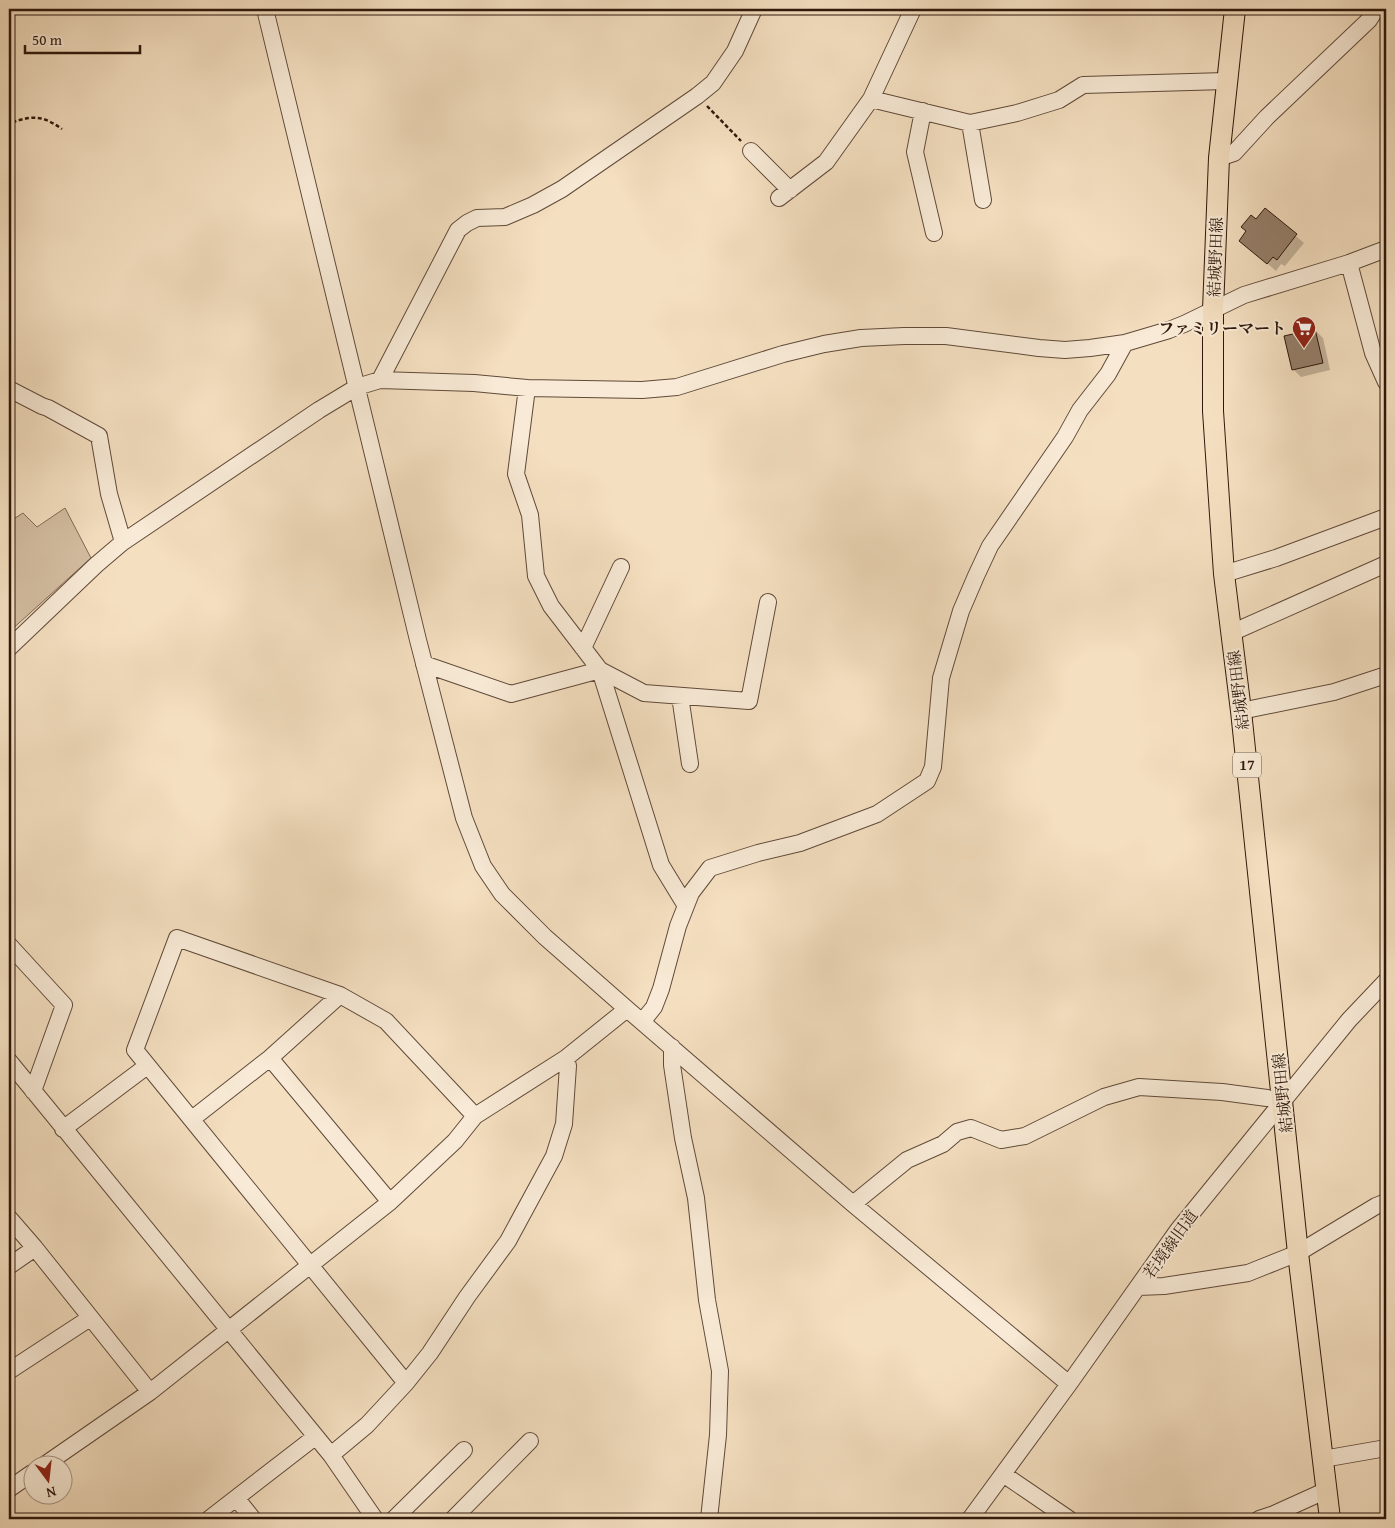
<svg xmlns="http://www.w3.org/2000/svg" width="1395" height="1528" viewBox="0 0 1395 1528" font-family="'Gentium Book Plus','Noto Serif JP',serif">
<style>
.green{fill:#d3bda1;stroke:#816a56}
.shadow{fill:#0003}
.building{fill:#957f6a;stroke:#2f180c}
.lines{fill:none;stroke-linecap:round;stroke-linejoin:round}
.minor-casing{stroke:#604a39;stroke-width:18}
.major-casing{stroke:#2f180c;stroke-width:22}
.path{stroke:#2f180c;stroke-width:2.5;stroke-dasharray:4 2.5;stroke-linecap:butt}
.minor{stroke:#f8ead6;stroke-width:16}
.major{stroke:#f4dfc0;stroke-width:20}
.labels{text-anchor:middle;stroke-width:4;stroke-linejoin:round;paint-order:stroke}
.shield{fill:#f8ead6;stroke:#6b5749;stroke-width:1}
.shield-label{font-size:15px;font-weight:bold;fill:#2f180c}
.street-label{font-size:16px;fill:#2f180c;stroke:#f8ead6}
.poi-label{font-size:16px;font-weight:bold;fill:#2f180c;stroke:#f8ead6;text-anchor:end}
</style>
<rect width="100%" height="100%" fill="#f4dfc0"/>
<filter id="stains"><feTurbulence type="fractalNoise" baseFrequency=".004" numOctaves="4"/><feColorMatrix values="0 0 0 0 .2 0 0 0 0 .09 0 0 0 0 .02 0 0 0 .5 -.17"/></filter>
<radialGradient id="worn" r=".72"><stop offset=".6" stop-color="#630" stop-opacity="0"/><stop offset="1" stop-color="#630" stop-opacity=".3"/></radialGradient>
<path class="green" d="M 65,508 L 91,558 L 9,632 L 9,522 L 23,513 L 37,527 Z"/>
<path class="shadow" d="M 1265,210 L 1304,243 L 1285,266 L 1281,264 L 1276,271 L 1241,241 Z
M 1315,330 L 1323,338 L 1330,370 L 1301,377 L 1293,369 Z"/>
<path class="building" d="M 1265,208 L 1297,234 L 1277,260 L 1273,257 L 1267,264 L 1239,241 L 1246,231 L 1241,227 L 1251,215 L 1256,219 Z
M 1315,329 L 1323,363 L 1292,370 L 1284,336 Z"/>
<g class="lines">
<g class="minor-casing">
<path id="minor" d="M 265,9 L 418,640 L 464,818 L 483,866 L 502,894 L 545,937 L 627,1009 L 853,1204 L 1069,1384
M 871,99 L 913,9
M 923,111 L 915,152 L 934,233
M 970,123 L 983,200
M 751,151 L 790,190
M 1219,158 L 1234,153 L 1267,117 L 1369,20 L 1376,9
M 779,198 L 826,162 L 871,99 L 970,123 L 1017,113 L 1059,100 L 1083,85 L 1226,81
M 1349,263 L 1373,353 L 1386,382
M 380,380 L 458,230 L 467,223 L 477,218 L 505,217 L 533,205 L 562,189 L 697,96 L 713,83 L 735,51 L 754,9
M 527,388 L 516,474 L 530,515 L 536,576 L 551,606 L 600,670 L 661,865 L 686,906
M 9,389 L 42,406 L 48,408 L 99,436 L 109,494 L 123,542
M 1224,574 L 1276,558 L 1386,517
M 1231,633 L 1386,564
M 9,648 L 96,565 L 123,542 L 319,410 L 357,387 L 380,380 L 474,383 L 527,388 L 642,390 L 677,387 L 783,354 L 824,344 L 861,338 L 904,336 L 946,336 L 1039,348 L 1065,350 L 1090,348 L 1125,343 L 1169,330 L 1184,324 L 1244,295 L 1349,263 L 1386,249
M 583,648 L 621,567
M 424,664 L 511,694 L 600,670 L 644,693 L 749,701 L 768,602
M 680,696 L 690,764
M 1241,711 L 1334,692 L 1386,675
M 9,945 L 64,1005 L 33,1091
M 642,1022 L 654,1007 L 661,989 L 678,926 L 691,893 L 710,868 L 758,853 L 800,843 L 877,814 L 927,781 L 933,767 L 941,678 L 961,611 L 976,576 L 990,546 L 1065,437 L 1080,410 L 1108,374 L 1125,343
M 672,1047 L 672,1065 L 683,1138 L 696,1198 L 707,1300 L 720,1371 L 718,1435 L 709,1519
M 270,1058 L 390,1202
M 9,1061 L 331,1455 L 375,1519
M 192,1119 L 270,1058 L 340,995
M 63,1129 L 147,1066
M 853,1204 L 907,1160 L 943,1144 L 957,1132 L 971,1128 L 1001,1140 L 1025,1136 L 1104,1097 L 1139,1087 L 1222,1092 L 1267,1098
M 9,1218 L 35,1248 L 150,1392
M 9,1266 L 35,1248
M 1138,1287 L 1164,1286 L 1248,1273 L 1298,1253 L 1376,1206 L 1386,1202
M 9,1371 L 90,1318
M 406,1383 L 135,1050 L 177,938 L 340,995 L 386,1021 L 475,1116
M 331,1455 L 367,1425 L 406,1383 L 430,1353 L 467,1297 L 508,1241 L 554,1156 L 564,1124 L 568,1066 L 566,1058
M 1323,1459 L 1386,1448
M 43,1466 L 150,1392 L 390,1202 L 455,1141 L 475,1116 L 566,1058 L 627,1009
M 1003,1474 L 1069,1519
M 9,1489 L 32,1473
M 237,1499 L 253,1519
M 209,1519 L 315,1437
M 394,1519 L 464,1450
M 453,1519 L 530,1441
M 970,1519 L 1069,1384 L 1178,1230 L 1349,1020 L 1386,981
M 1259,1519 L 1274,1514 L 1327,1490"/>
</g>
<g class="major-casing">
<path id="major" d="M 1235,9 L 1219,158 L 1213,310 L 1213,411 L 1224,574 L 1241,711 L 1298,1253 L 1330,1519"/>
</g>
<path class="path" d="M 707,106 L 741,141
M 9,128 L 13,122 C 35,115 43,116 62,129"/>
<use href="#minor" class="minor"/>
<use href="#major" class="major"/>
</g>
<defs>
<g id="supermarket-pin" transform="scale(1.25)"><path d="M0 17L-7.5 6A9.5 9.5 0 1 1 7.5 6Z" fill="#8f2418" stroke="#f8ead6"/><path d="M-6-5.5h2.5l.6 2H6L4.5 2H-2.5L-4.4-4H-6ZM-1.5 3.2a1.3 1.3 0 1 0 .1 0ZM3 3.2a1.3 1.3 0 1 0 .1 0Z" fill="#fff"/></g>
</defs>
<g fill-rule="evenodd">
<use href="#supermarket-pin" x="1304" y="328"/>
</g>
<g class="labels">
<rect class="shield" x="1233" y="752.5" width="28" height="25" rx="4"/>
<g class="shield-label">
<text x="1247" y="770">17</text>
</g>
<g class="street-label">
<text transform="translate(1215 257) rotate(-88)" y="6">結城野田線</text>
<text transform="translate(1238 690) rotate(-97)" y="6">結城野田線</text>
<text transform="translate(1282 1093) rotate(-96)" y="6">結城野田線</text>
<text transform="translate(1170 1244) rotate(-54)" y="6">若境線旧道</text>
</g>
<g class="poi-label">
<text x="1286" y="334">ファミリーマート</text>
</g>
</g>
<rect width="1395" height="1528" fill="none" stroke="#f4dfc0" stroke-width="30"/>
<rect x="10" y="10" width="1375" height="1508" fill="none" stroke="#2f180c" stroke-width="2.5"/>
<rect x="15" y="15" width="1365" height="1498" fill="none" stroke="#2f180c"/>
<g transform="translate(48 1480) rotate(165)"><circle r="24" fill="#f8ead6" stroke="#a89685"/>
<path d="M0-4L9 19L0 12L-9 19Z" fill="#8f2418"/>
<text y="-8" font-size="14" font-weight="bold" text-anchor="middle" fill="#2f180c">N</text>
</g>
<path d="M25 45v8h115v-8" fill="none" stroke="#2f180c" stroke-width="2.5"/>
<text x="32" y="45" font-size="15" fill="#2f180c" stroke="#f8ead6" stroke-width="4" paint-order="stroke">50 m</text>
<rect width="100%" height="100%" filter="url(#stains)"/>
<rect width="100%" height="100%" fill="url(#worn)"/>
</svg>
